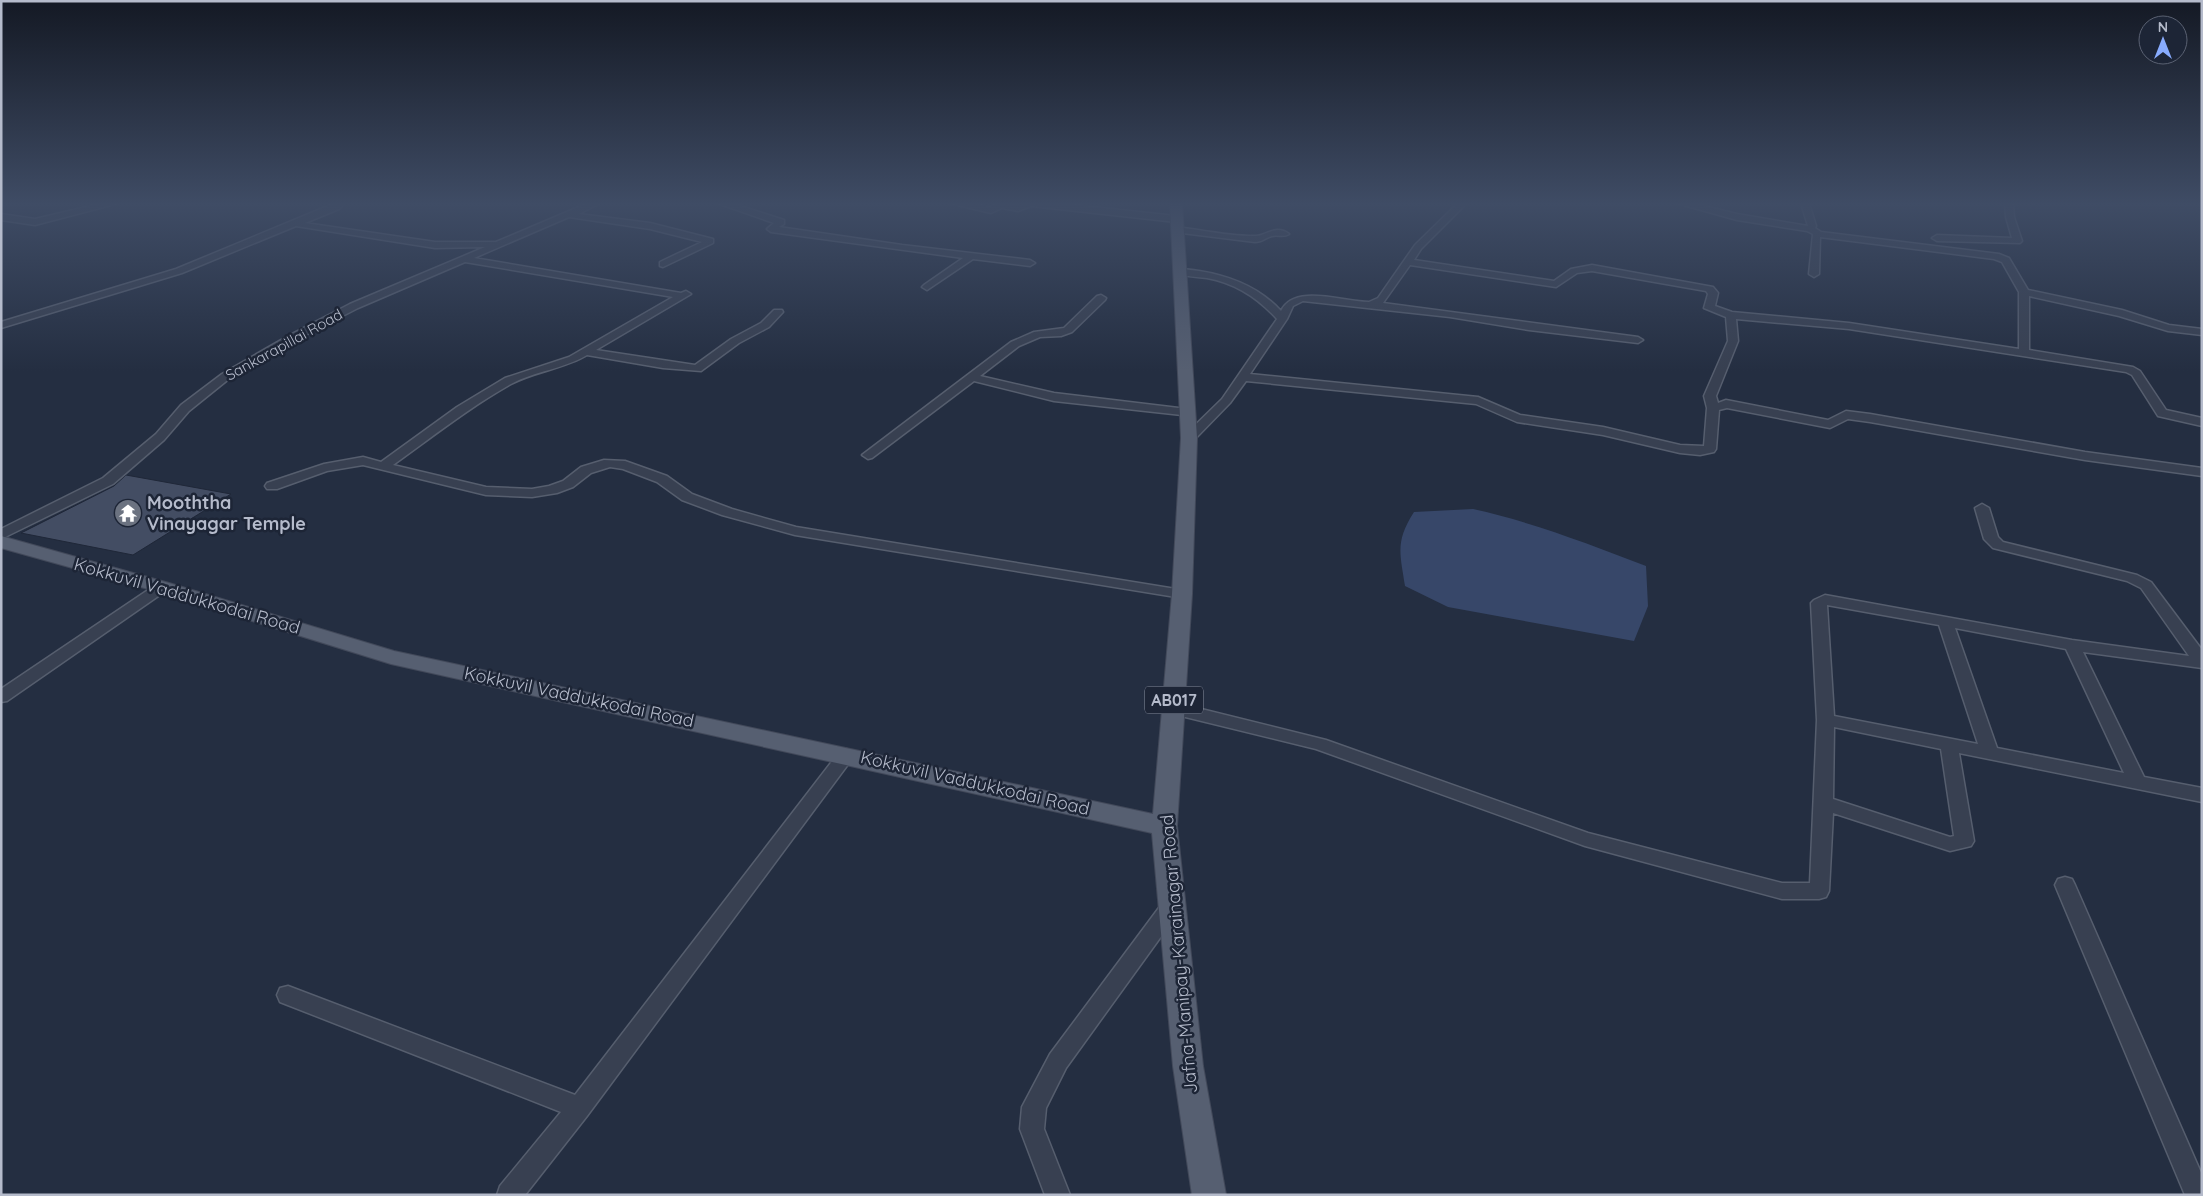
<svg xmlns="http://www.w3.org/2000/svg" width="2203" height="1196" viewBox="0 0 2203 1196" font-family="Quicksand,sans-serif">
<style>
.water{fill:#374769}
.building{fill:#434d63;stroke:#1f2738}
.lines{fill:none;stroke-linecap:round;stroke-linejoin:round}
.minor-casing{stroke:#565e6e;stroke-width:3}
.major-casing{stroke:#42495a;stroke-width:2}
.minor{fill:#384051;fill-rule:evenodd}
.major{fill:#565f71;fill-rule:evenodd}
.labels{text-anchor:middle;stroke-width:5;stroke-linejoin:round;paint-order:stroke}
.far-street-label{font-size:15px;fill:#b5bbcb;stroke:#1d2536}
.shield{fill:#1d2536;stroke:#878e9e;stroke-width:1}
.shield-label{font-size:16px;font-weight:bold;fill:#b5bbcb}
.poi-label{font-size:18px;font-weight:bold;fill:#b5bbcb;stroke:#1d2536;text-anchor:start}
.street-label{font-size:18px;fill:#b5bbcb;stroke:#1d2536}
</style>
<rect width="100%" height="100%" fill="#242e41"/>
<path class="water" d="M 1473,509 C 1532,522 1589,544 1646,566 L 1648,606 L 1634,641 L 1448,607 L 1405,586 C 1400,553 1395,542 1414,512 Z"/>
<path class="building" d="M 126,475 L 231,494 L 133,555 L 21,533 L 114,486 Z"/>
<g class="lines">
<g class="minor-casing">
<path id="minor" d="M 103,203 L 119,203 L 35,225 L 1,220 L 1,214 L 35,219 Z
M 335,203 L 345,203 L 339,209 L 305,223 L 435,242 L 496,242 L 588,203 L 600,203 L 579,214 L 650,223 L 713,239 L 713,243 L 663,267 L 660,266 L 660,262 L 702,242 L 650,229 L 569,217 L 474,258 L 681,293 L 686,291 L 691,294 L 596,350 L 695,365 L 731,339 L 761,323 L 774,310 L 782,310 L 783,312 L 769,327 L 739,343 L 701,371 L 663,368 L 587,355 C 564,369 535,371 511,384 C 470,407 432,437 393,465 L 486,487 L 532,489 L 549,486 L 563,481 L 581,467 L 604,460 L 625,461 L 667,476 L 692,494 L 732,509 L 796,527 L 1182,590 L 1187,591 L 1189,594 L 1187,597 L 1182,598 L 795,535 L 722,515 L 682,500 L 657,482 L 623,469 L 610,467 L 591,473 L 573,487 L 557,493 L 532,497 L 486,495 L 363,465 L 327,471 L 277,489 L 267,489 L 265,486 L 267,483 L 324,464 L 363,457 L 381,462 L 457,407 L 505,378 L 569,357 L 673,297 L 465,262 L 358,308 L 296,340 L 230,378 L 189,411 L 164,440 L 113,484 L 1,539 L 1,529 L 103,478 L 156,434 L 181,405 L 222,374 L 288,336 L 350,304 L 485,247 L 435,248 L 296,226 L 182,273 L 1,328 L 1,322 L 176,269 Z
M 717,203 L 731,203 L 784,220 L 784,224 L 779,227 L 902,245 L 1030,260 L 1035,263 L 1030,266 L 973,259 L 927,290 L 922,287 L 924,285 L 963,258 L 771,232 L 767,229 L 774,223 Z
M 949,203 L 969,203 L 990,207 L 998,203 L 1017,205 L 1022,203 L 1056,203 L 1176,216 L 1180,219 L 1176,222 L 1031,206 L 1018,211 L 1002,208 L 991,213 Z
M 1458,203 L 1467,203 L 1421,249 L 1414,260 L 1554,281 L 1571,269 L 1592,265 L 1713,287 L 1718,293 L 1715,306 L 1732,312 L 1849,323 L 2019,349 L 2019,292 L 2002,262 L 1994,259 L 1820,237 L 1819,274 L 1814,277 L 1809,274 L 1813,234 L 1807,231 L 1737,220 L 1676,203 L 1692,203 L 1737,214 L 1808,226 L 1801,203 L 1809,203 L 1816,226 L 1815,228 L 1821,232 L 1999,254 L 2009,258 L 2028,290 L 2122,310 L 2169,325 L 2202,329 L 2202,335 L 2168,331 L 2119,316 L 2029,296 L 2029,350 L 2133,367 L 2140,371 L 2166,410 L 2202,418 L 2202,426 L 2158,416 L 2132,375 L 2126,372 L 1849,329 L 1736,319 L 1738,341 L 1716,396 L 1718,403 L 1726,400 L 1828,420 L 1846,411 L 1870,414 L 2085,452 L 2202,468 L 2202,476 L 2085,460 L 1870,422 L 1848,419 L 1830,428 L 1727,408 L 1719,410 L 1716,449 L 1714,452 L 1700,455 L 1680,453 L 1603,435 L 1517,422 L 1476,404 L 1246,381 L 1230,403 L 1193,441 L 1185,441 L 1183,438 L 1185,435 L 1222,399 L 1277,319 C 1258,298 1235,283 1207,278 C 1196,277 1186,276 1176,274 L 1176,270 C 1183,268 1191,270 1199,271 C 1230,276 1259,287 1281,311 C 1294,283 1344,302 1369,302 L 1378,298 L 1415,245 ZM 1410,265 L 1556,287 L 1577,273 L 1592,271 L 1706,291 L 1708,294 L 1704,308 L 1726,317 L 1728,341 L 1704,396 L 1707,408 L 1704,446 L 1680,445 L 1603,427 L 1520,415 L 1478,397 L 1250,374 L 1287,319 L 1293,306 L 1303,301 L 1450,317 L 1529,330 L 1638,343 L 1643,340 L 1638,337 L 1383,303 Z
M 2005,203 L 2013,203 L 2014,217 L 2022,241 L 2020,243 L 1937,241 L 1932,238 L 1937,235 L 2012,238 L 2006,217 Z
M 1177,227 C 1200,230 1234,237 1256,236 C 1266,236 1276,224 1289,234 C 1283,238 1278,234 1272,236 C 1265,238 1262,242 1255,242 L 1174,232 L 1174,228 Z
M 1101,295 L 1106,298 L 1105,300 L 1072,332 L 1061,336 L 1040,337 L 1019,346 L 980,376 L 1054,393 L 1187,409 L 1191,410 L 1193,413 L 1191,416 L 1054,401 L 974,381 L 872,458 L 868,459 L 862,455 L 1011,342 L 1034,332 L 1064,328 L 1097,296 Z
M 1982,504 L 1989,508 L 1998,537 L 2003,542 L 2137,575 L 2151,582 L 2202,650 L 2202,668 L 2083,652 L 2144,777 L 2202,788 L 2202,802 L 1959,753 L 1974,841 L 1971,846 L 1950,851 L 1833,813 L 1829,891 L 1826,897 L 1819,899 L 1782,899 L 1585,846 L 1316,749 L 1173,714 L 1167,712 L 1165,708 L 1167,704 L 1173,702 L 1326,740 L 1588,833 L 1782,883 L 1810,883 L 1817,720 L 1811,603 L 1814,600 L 1825,595 L 2072,640 L 2189,656 L 2141,588 L 2127,581 L 1993,548 L 1984,539 L 1975,508 ZM 1827,605 L 1939,625 L 1978,744 L 1834,716 ZM 1955,628 L 2066,649 L 2124,773 L 1997,748 ZM 1834,727 L 1941,749 L 1954,836 L 1950,837 L 1833,799 Z
M 162,583 L 167,584 L 169,587 L 167,590 L 7,701 L 1,702 L 1,689 L 157,584 Z
M 846,749 L 852,751 L 855,755 L 852,759 L 587,1116 L 525,1195 L 497,1195 L 500,1186 L 561,1112 L 280,1002 L 277,995 L 280,988 L 288,986 L 575,1095 L 840,751 Z
M 2065,877 L 2072,879 L 2075,885 L 2202,1175 L 2202,1195 L 2185,1195 L 2055,885 L 2058,879 Z
M 1171,899 L 1178,901 L 1181,907 L 1178,913 L 1066,1068 L 1046,1108 L 1044,1129 L 1070,1195 L 1045,1195 L 1020,1129 L 1022,1107 L 1050,1054 L 1164,901 Z"/>
</g>
<g class="major-casing">
<path id="major" d="M 1170,203 L 1182,203 L 1197,438 L 1192,594 L 1177,826 L 1203,1066 L 1226,1195 L 1192,1195 L 1173,1066 L 1152,833 L 391,664 L 155,591 L 1,548 L 1,536 L 169,583 L 394,651 L 1153,814 L 1172,594 L 1181,438 Z"/>
</g>
<use href="#minor" class="minor"/>
<use href="#major" class="major"/>
</g>
<linearGradient id="sky" x2="0" y2="1"><stop stop-color="#141924"/><stop offset="0.55" stop-color="#3f4c65"/><stop offset="1" stop-color="#3f4c65" stop-opacity="0"/></linearGradient>
<rect width="2203" height="371" fill="url(#sky)"/>
<defs>
<g id="temple-disc" transform="scale(1.4375)"><circle r="9.5" fill="#6b7280" stroke="#1d2536"/><path d="M0-6L5-2H3V0L6.5 2.5H4V6H1.5V3h-3V6H-4V2.5H-6.5L-3 0V-2H-5Z" fill="#fff"/></g>
</defs>
<g fill-rule="evenodd">
<use href="#temple-disc" x="128" y="513"/>
</g>
<g class="labels">
<g class="far-street-label">
<text transform="translate(284 345) rotate(-29)" y="5">Sankarapillai Road</text>
</g>
<rect class="shield" x="1145" y="686.5" width="58" height="27" rx="4"/>
<g class="shield-label">
<text x="1174" y="706">AB017</text>
</g>
<g class="poi-label">
<text x="147" y="509">Mooththa<tspan x="147" dy="21">Vinayagar Temple</tspan></text>
</g>
<g class="street-label">
<text transform="translate(187 596) rotate(16)" y="6">Kokkuvil Vaddukkodai Road</text>
<text transform="translate(579 697) rotate(12)" y="6">Kokkuvil Vaddukkodai Road</text>
<text transform="translate(975 783) rotate(13)" y="6">Kokkuvil Vaddukkodai Road</text>
<text transform="translate(1179 954) rotate(-95)" y="6">Jafna-Manipay-Karainagar Road</text>
</g>
</g>
<rect width="2203" height="1196" fill="none" stroke="#b5bbcb" stroke-width="5"/>
<g transform="translate(2163 40)"><circle r="24" fill="#1d2536" stroke="#5a6172"/>
<path d="M0-4L9 19L0 12L-9 19Z" fill="#88abfd"/>
<text y="-8" font-size="14" font-weight="bold" text-anchor="middle" fill="#b5bbcb">N</text>
</g>
</svg>
